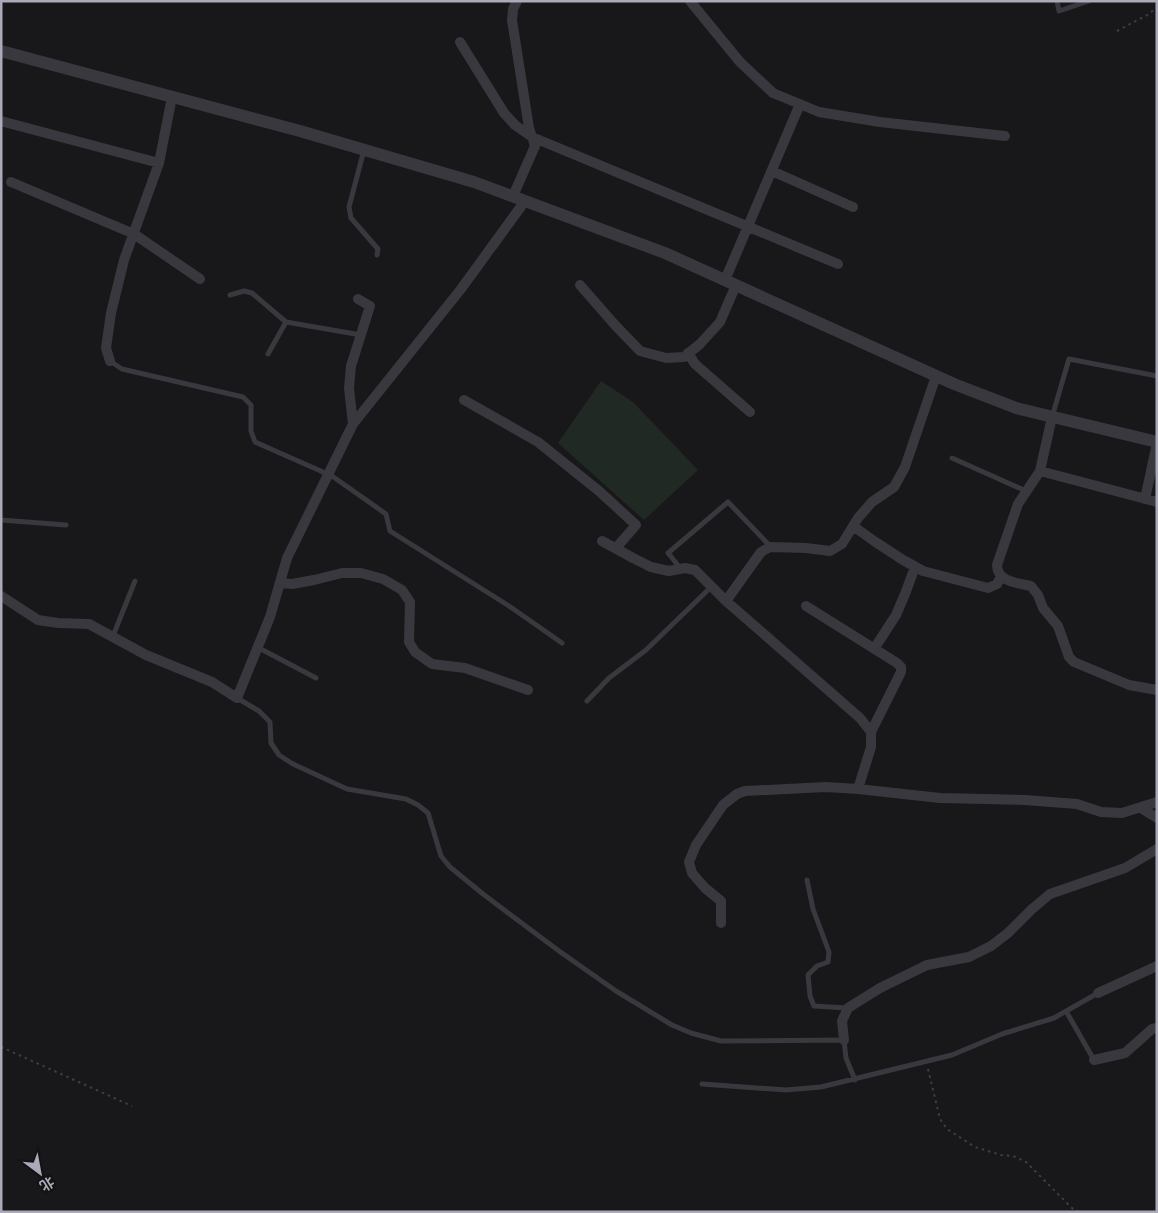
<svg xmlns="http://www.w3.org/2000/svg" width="1158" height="1213" viewBox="0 0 1158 1213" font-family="Overpass,'Noto Sans SC',sans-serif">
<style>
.grass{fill:#212924}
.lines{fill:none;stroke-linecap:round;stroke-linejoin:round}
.path{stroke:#3f3e45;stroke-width:2;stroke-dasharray:2.5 4;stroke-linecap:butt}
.service{stroke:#39383e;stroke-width:5}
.minor{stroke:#39383e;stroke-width:10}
.tertiary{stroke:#39383e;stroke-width:12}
</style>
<rect width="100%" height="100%" fill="#181719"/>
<path class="grass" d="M 601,381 L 633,402 L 698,470 L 644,520 L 558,443 Z"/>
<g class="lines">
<path class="path" d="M 1117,31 L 1149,14 L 1157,7
M 1,1047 L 132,1106
M 928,1069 L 940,1119 L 947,1129 L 975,1147 L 1001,1155 L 1013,1156 L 1026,1162 L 1073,1209 L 1079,1212"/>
<path class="service" d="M 1057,1 L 1059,11 L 1089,1
M 364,150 L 349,207 L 351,218 L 378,249 L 377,255
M 230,295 L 244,291 L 252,293 L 286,322 L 361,335
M 268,354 L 286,322
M 110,361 L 122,369 L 243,397 L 251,405 L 251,431 L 255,442 L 332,476 L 386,514 L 390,531 L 509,606 L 562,643
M 1052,417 L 1069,359 L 1157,376
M 952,458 L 1026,491
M 1,520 L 66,525
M 681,569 L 668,553 L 728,502 L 770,546
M 113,636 L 135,581
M 257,647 L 316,678
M 237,698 L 259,711 L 270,722 L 271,743 L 279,755 L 293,764 L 347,789 L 406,799 L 418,805 L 428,813 L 441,856 L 450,867 L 483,894 L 559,951 L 616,991 L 672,1025 L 691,1033 L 721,1041 L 844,1040 L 846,1058 L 855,1080
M 587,701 L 609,678 L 646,650 L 711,587
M 807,880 L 813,909 L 829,952 L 828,962 L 817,966 L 808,975 L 810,996 L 814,1006 L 847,1008
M 1066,1011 L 1094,1060
M 702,1084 L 786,1090 L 821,1087 L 952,1055 L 1002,1034 L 1054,1018 L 1098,993"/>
<path class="minor" d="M 690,1 L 740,62 L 773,93 L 819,112 L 880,122 L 1005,136
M 460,42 L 504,113 L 515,125 L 532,137 L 838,264
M 1,121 L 159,163
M 772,171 L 853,207
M 11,182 L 134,234 L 200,279
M 513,196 L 535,146 L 529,128 L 512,20 L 513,9 L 517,1
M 725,280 L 800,104
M 580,285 L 615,325 L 640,351 L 666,358 L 684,357 L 700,344 L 720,322 L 736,285
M 688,353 L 695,364 L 750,412
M 110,361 L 106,348 L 111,313 L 124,260 L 159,163 L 172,97
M 464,400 L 538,442 L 599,491 L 636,525 L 616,548
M 1052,417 L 1040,471 L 1018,504 L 997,565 C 997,582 1018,583 1031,586 L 1038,595 L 1043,608 L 1058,626 L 1069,657 L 1074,662 L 1129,685 L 1157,690
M 353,424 L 349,388 L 351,366 L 370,306 L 358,299
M 1040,471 L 1157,502
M 1145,499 L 1157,443
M 853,526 L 874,541 L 903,560 L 923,571 L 988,588 L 997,584 L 1001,577
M 602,541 L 633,558 L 651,567 L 669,571 L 685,568 L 695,570 L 726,601 L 860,718 L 871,732 L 871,747 L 858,789
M 280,583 L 292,584 L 314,580 L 342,573 L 361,573 L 383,579 L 402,590 L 410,602 L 409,642 L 415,652 L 432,664 L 465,668 L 528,690
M 1,596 L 38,620 L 58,623 L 89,624 L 146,655 L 212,682 L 237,698 L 270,617 L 287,558 L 353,424 L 461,289 L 525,201
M 726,601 L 761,552 L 770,547 L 806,548 L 830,551 L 842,544 L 858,518 L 872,502 L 894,487 L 905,467 L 936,376
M 806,606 L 897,663 L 901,667 L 901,672 L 871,732
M 874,649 L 896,615 L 905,594 L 915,567
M 1141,808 L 1157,818
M 721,923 L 721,901 L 705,888 L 692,873 L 689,862 L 696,845 L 723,805 L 737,794 L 745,791 L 826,787 L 858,789 L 940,798 L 1025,800 L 1077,804 L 1101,812 L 1122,813 L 1157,802
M 1098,993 L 1157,966
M 844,1040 L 842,1021 L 848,1008 L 880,988 L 927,965 L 969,957 L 991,946 L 1008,933 L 1032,909 L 1050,894 L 1125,868 L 1157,849
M 1094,1060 L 1125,1053 L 1152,1029 L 1157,1028"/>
<path class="tertiary" d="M 1,51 L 300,131 L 474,182 L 665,253 L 954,384 L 1016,408 L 1157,442"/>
</g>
<rect width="1158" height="1213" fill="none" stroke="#aaaab8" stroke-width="5"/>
<g transform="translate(40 1173) rotate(148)" stroke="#131214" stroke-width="4" paint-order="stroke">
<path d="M0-4L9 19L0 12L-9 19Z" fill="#aaaab8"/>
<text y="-8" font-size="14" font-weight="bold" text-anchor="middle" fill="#aaaab8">北</text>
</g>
</svg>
